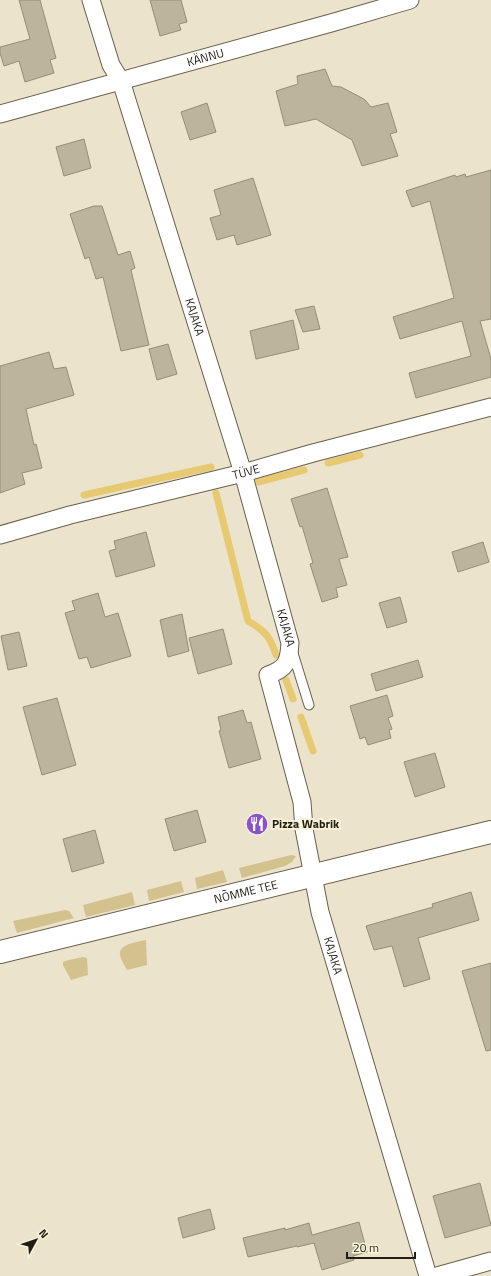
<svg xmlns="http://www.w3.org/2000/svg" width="491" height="1276" viewBox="0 0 491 1276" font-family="'Titillium Web',sans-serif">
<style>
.green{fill:#d3c28e}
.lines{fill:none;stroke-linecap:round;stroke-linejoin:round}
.stream{stroke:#e6c970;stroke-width:7}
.building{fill:#bcb49d;stroke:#958e77}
.service-casing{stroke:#67614b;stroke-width:11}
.minor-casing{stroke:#67614b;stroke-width:19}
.tertiary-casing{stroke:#67614b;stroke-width:24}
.service{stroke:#fff;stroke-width:9}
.minor{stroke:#fff;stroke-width:17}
.tertiary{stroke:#fff;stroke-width:22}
.labels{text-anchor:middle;stroke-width:4;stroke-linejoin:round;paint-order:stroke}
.street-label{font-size:12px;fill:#201d14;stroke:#f9f1d8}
.poi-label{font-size:12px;font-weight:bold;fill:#201d14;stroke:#f9f1d8;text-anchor:start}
</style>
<rect width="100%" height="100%" fill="#ebe3cb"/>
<path class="green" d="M 291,855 L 296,856 L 292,862 L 285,866 L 242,878 L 239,868 Z
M 223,870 L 227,882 L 197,889 L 195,878 Z
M 181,881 L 184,892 L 149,901 L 147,890 Z
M 132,892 L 135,905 L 86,917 L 83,905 Z
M 65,910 L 69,911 L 74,918 L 17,933 L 13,921 Z
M 146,940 L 147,965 L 127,970 C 125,966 121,960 120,955 C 118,944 138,942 146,940 Z
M 83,957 L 87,958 L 88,975 L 71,980 L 63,965 L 63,962 L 65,961 Z"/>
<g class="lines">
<path class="stream" d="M 328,463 L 360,455
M 258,482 L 304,470
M 216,493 L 248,621 C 265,631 270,636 276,655
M 84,495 L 211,467
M 286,680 L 293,699
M 301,717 L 313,751"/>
</g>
<path class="building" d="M 19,0 L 40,0 L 56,58 L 50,60 L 54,73 L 25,82 L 19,61 L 4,66 L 0,53 L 0,47 L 30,39 Z
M 150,0 L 181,0 L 187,22 L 179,24 L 181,30 L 160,36 Z
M 325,69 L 332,86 L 341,87 L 362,98 L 365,100 L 371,107 L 388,103 L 397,132 L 390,134 L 398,156 L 362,166 L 352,140 L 316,119 L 285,126 L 276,91 L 298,84 L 297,76 Z
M 207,103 L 216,132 L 190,140 L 181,112 Z
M 84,139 L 91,168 L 64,176 L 56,147 Z
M 491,170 L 491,319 L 480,321 L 491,359 L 491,377 L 416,398 L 409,373 L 471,356 L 462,321 L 400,339 L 393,317 L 454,298 L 430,201 L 412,207 L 406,191 L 455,175 L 456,177 L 465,174 L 466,177 Z
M 253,178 L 271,235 L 237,245 L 234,235 L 217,240 L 210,218 L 221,215 L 214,190 Z
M 94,206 L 102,206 L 118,255 L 130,251 L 135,268 L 131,270 L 149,345 L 121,351 L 103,277 L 96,279 L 89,257 L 85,259 L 70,214 Z
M 314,306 L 320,329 L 303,332 L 295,310 Z
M 293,320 L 299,349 L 256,359 L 250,331 Z
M 168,344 L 177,374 L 157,380 L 149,349 Z
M 49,352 L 54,369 L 66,367 L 74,395 L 26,409 L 34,445 L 36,444 L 42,468 L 22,473 L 25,484 L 0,493 L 0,366 Z
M 327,488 L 348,557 L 339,559 L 347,585 L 336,588 L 338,597 L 322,602 L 310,564 L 313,563 L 302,526 L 300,527 L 291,499 Z
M 146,532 L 155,566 L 116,577 L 109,551 L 116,549 L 114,541 Z
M 483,542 L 489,562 L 458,572 L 452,552 Z
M 98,593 L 105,617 L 118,613 L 131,656 L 91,668 L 87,657 L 79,659 L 65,613 L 75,610 L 72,601 Z
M 400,597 L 407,622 L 387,628 L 379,603 Z
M 182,614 L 189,651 L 168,657 L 160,620 Z
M 223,629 L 232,664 L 198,674 L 189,638 Z
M 19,632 L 27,666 L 8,670 L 1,636 Z
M 418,660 L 423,677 L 376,691 L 371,674 Z
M 387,695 L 393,716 L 388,718 L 392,729 L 389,730 L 391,738 L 368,745 L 365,737 L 360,739 L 350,706 Z
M 57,698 L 76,765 L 42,775 L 23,707 Z
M 243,710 L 247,723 L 251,722 L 261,759 L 229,768 L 219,731 L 221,730 L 218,717 Z
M 435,753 L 445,787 L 415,797 L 404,762 Z
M 197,810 L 206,842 L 174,851 L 165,819 Z
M 95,830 L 104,863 L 72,872 L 63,839 Z
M 471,892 L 479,920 L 418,938 L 430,979 L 404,987 L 392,946 L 374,950 L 366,926 L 433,907 L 432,904 Z
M 491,963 L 491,1050 L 486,1051 L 462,971 Z
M 480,1183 L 491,1225 L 445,1238 L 433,1196 Z
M 210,1209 L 215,1229 L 183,1238 L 178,1218 Z
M 359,1222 L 367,1252 L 353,1256 L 354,1260 L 322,1270 L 314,1243 L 297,1247 L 297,1246 L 248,1257 L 243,1238 L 285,1228 L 285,1230 L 309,1223 L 312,1235 Z"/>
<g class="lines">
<g class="service-casing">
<path id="service" d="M 292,650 L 309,705"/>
</g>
<g class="minor-casing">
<g id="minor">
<path id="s1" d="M 91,0 L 111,65 L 121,81 L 243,473 L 290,643 C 289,662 286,669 268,675 L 302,802 L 304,829 L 320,912 L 428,1276"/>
<path id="s2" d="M 0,114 L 331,23 L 410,0"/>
<path id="s3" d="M 0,535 L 70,515 L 243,473 L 313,453 L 491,407"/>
<path d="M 437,1276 L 491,1261"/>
</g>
</g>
<g class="tertiary-casing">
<g id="tertiary">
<path id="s4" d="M 0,952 L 491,832"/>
</g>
</g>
<use href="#service" class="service"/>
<use href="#minor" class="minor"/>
<use href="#tertiary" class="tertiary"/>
</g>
<defs>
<g id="restaurant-disc" transform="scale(1.15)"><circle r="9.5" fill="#8952ca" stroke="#f9f1d8"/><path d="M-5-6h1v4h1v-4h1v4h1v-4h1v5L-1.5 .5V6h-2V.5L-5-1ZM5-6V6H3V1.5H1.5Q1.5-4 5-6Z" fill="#fff"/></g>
</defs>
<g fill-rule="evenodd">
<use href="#restaurant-disc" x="257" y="824"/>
</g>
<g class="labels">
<g class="street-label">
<text dy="4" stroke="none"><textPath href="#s2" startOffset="213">KÄNNU</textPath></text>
<text dy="4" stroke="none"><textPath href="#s1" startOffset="334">KAJAKA</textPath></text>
<text dy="4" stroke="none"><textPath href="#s3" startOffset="254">TÜVE</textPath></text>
<text dy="4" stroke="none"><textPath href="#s1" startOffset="658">KAJAKA</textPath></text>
<text dy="4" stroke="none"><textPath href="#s4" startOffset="253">NÕMME TEE</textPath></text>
<text dy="4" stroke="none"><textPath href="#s1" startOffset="1005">KAJAKA</textPath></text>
</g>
<g class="poi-label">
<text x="272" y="828">Pizza Wabrik</text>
</g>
</g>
<g transform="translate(36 1240) rotate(50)" stroke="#f9f1d8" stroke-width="3" paint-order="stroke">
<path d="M0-3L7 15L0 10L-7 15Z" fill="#201d14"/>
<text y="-6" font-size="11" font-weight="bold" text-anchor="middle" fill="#201d14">N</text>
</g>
<path d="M347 1252v6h68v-6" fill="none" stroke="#201d14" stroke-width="2"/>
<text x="353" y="1252" font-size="12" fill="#201d14" stroke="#f9f1d8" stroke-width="3" paint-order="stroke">20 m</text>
</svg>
